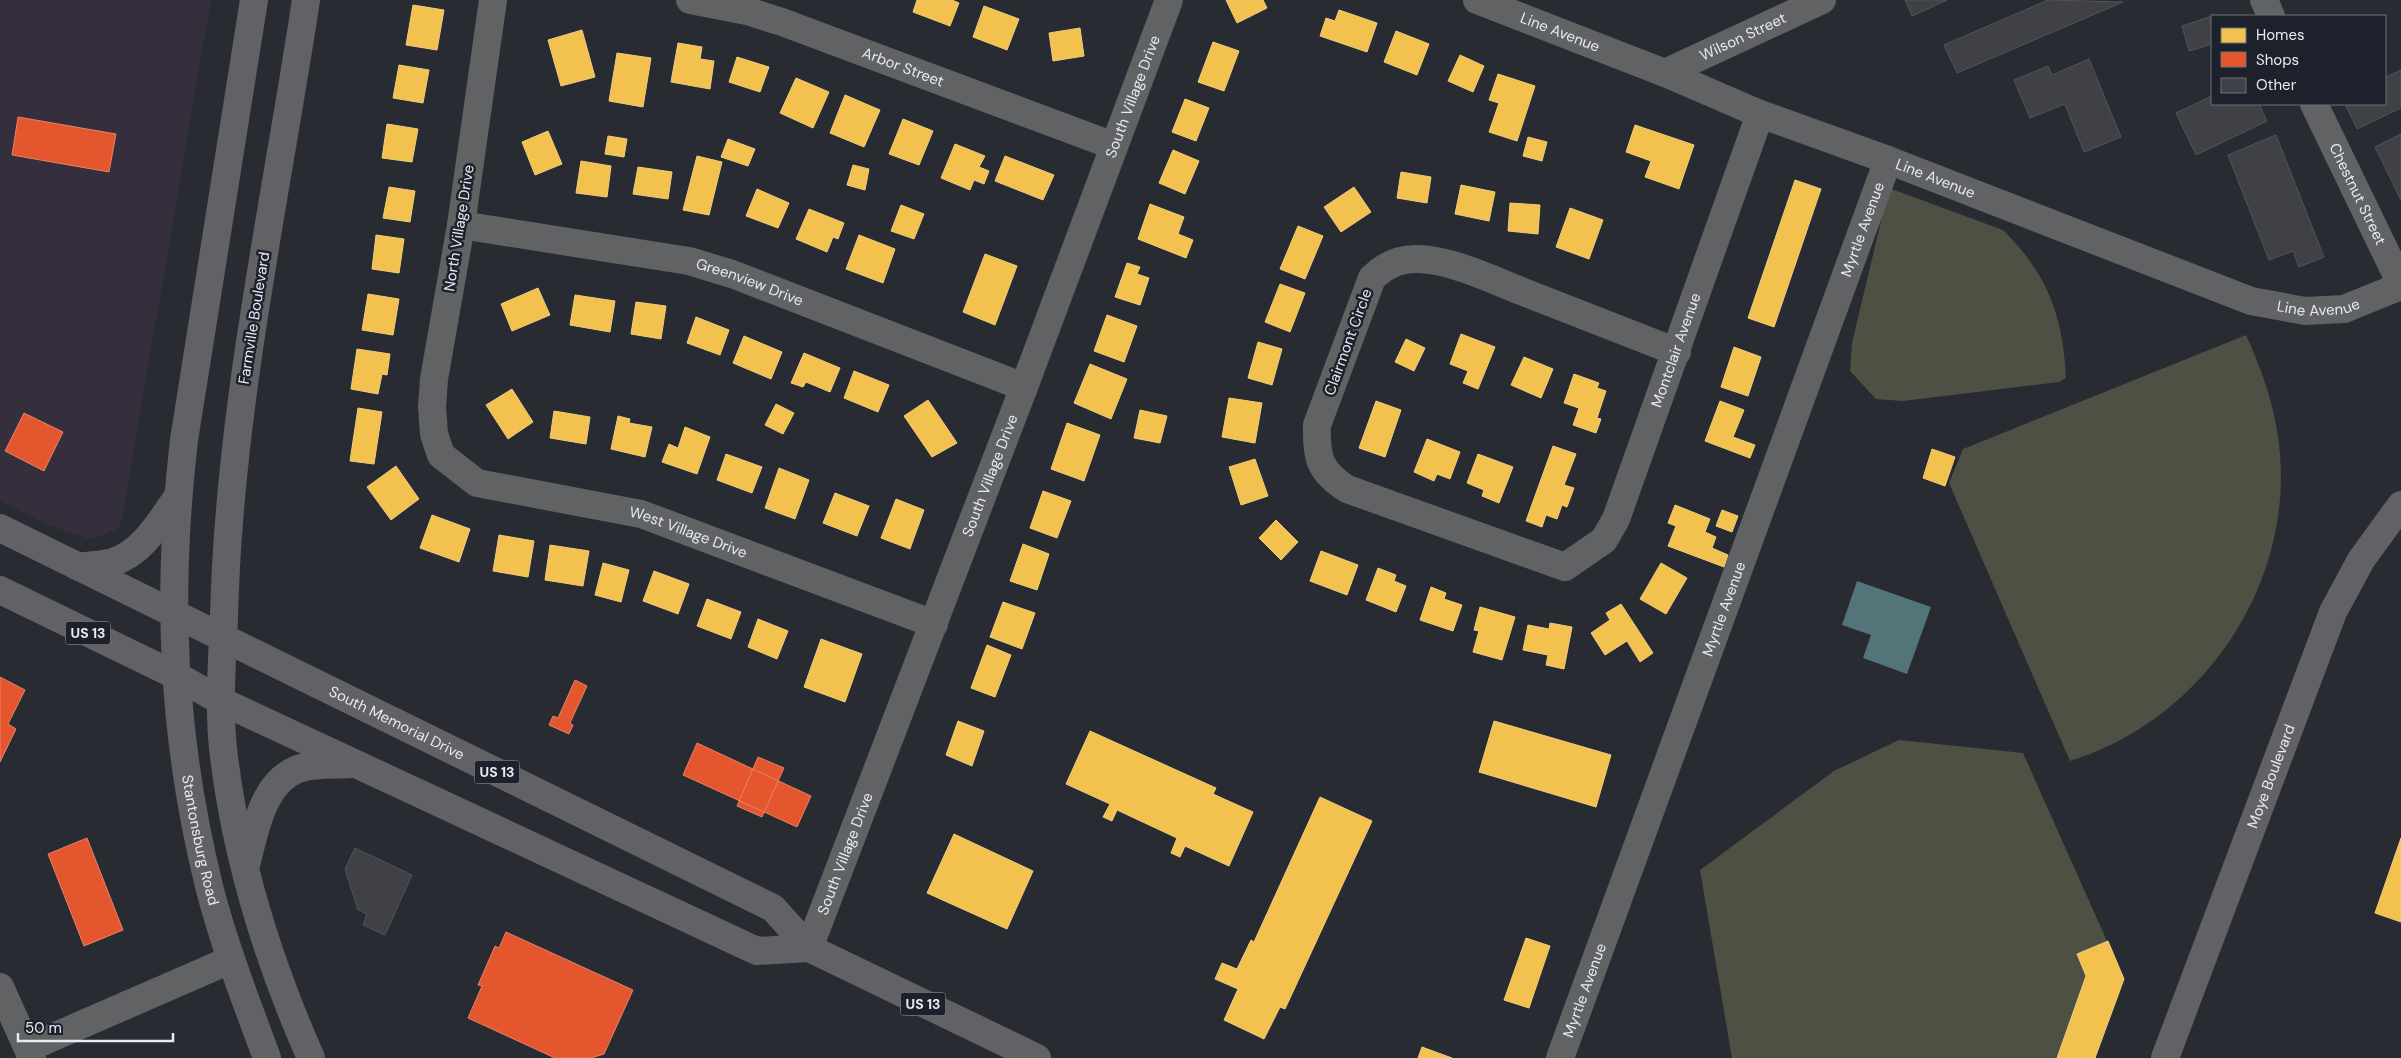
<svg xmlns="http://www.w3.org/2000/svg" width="2401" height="1058" viewBox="0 0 2401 1058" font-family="'DM Sans',sans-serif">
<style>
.commercial{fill:#342e3d}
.green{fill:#4e5043}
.water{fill:#537478}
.homes{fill:#f2c14e;stroke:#eecd7f}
.shops{fill:#e4572e;stroke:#e58368}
.building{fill:#3f4146;stroke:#515459}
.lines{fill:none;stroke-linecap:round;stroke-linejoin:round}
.minor{stroke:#616264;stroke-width:28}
.major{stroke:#626266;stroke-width:28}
.labels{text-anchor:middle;stroke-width:5;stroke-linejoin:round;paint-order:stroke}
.shield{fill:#1c212b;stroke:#a9aeb6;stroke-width:1}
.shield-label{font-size:14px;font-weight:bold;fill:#e6eaf1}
.street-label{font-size:15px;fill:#e6eaf1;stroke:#1c212b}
</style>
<rect width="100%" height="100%" fill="#282c32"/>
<path class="commercial" d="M 0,0 L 211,0 L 122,519 L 118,528 L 101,536 L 89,539 L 46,524 L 0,501 Z"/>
<path class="green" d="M 1889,188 L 2003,230 C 2048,274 2063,317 2066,378 L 2059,382 L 1903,401 L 1876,399 L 1850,371 L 1852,343 Z
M 2246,335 C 2263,372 2277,413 2280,454 C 2291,590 2200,721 2070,761 L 1949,483 L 1963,449 Z
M 1899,740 L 2023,753 L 2124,979 L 2095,1058 L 1732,1058 L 1700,870 L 1834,771 Z"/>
<path class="water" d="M 1857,581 L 1931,607 L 1907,674 L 1863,658 L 1871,635 L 1842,625 Z"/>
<path class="homes" d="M 917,0 L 952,0 L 959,3 L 950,26 L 913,12 Z
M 1226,0 L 1263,0 L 1267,8 L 1237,23 Z
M 413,5 L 444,10 L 437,50 L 406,45 Z
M 984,6 L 1019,19 L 1007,50 L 973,37 Z
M 1339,10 L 1377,23 L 1367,52 L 1320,36 L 1326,18 L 1335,21 Z
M 1080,28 L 1084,56 L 1053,61 L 1049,33 Z
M 582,30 L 595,77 L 561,86 L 548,40 Z
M 1396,31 L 1429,44 L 1417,75 L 1384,62 Z
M 1213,42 L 1239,51 L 1224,91 L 1198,82 Z
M 678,43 L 702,47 L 700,59 L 714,61 L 710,89 L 671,82 Z
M 617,53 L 651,58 L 643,107 L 609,101 Z
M 1460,55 L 1484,66 L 1473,92 L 1448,81 Z
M 737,57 L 769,67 L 760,92 L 729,82 Z
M 399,65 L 429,70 L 423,103 L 393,98 Z
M 1498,74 L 1535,86 L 1517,141 L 1489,132 L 1499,103 L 1489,100 Z
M 796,78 L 829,92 L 813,128 L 780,113 Z
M 845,95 L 880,110 L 864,147 L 830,133 Z
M 1185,99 L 1209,108 L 1196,141 L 1172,132 Z
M 903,119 L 933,131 L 919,165 L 889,154 Z
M 387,124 L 418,129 L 412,162 L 382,158 Z
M 1635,125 L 1694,145 L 1679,189 L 1645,177 L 1651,161 L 1626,152 Z
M 548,131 L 562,164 L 535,175 L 522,142 Z
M 608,136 L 627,139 L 624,157 L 605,154 Z
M 1528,137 L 1547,142 L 1542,161 L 1523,156 Z
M 728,139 L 755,149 L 748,166 L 721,157 Z
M 955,144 L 985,156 L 979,167 L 989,171 L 984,184 L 974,180 L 970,190 L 941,178 Z
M 1173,150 L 1199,161 L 1185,194 L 1159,183 Z
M 697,156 L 722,162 L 709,215 L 683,210 Z
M 1005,156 L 1054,175 L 1043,200 L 995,181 Z
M 581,161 L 611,166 L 607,197 L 576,193 Z
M 853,165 L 869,169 L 865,190 L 847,185 Z
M 638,167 L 672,172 L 668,199 L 633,194 Z
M 1401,172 L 1431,177 L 1427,203 L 1397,198 Z
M 1795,180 L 1821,189 L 1774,327 L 1748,318 Z
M 1461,185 L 1495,192 L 1489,221 L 1455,214 Z
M 389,187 L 415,191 L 410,222 L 383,218 Z
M 1354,187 L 1371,212 L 1341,232 L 1324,207 Z
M 757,189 L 789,203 L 778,228 L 746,216 Z
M 1510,203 L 1540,205 L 1538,234 L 1508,231 Z
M 1150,204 L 1184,217 L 1178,234 L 1193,240 L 1186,258 L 1138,239 Z
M 901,205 L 924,214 L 914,239 L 891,231 Z
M 1570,208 L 1603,220 L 1589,259 L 1556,247 Z
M 809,209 L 844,223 L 838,239 L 833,237 L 827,252 L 796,239 Z
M 1298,226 L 1323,236 L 1305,279 L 1280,269 Z
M 376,235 L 404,239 L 399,273 L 372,269 Z
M 859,235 L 895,249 L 883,283 L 846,269 Z
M 985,254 L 1017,266 L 995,325 L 963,312 Z
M 1127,263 L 1140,267 L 1137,274 L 1149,278 L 1140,305 L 1115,297 Z
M 1280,284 L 1305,293 L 1290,332 L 1265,322 Z
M 538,288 L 550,315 L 512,331 L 501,304 Z
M 368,294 L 399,299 L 393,335 L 362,330 Z
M 575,295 L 615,301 L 610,332 L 570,325 Z
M 636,302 L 666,306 L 661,339 L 631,334 Z
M 1107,315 L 1137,326 L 1124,362 L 1094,351 Z
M 696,317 L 729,330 L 720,355 L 687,343 Z
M 1461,334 L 1495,347 L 1478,389 L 1463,383 L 1468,371 L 1450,364 Z
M 744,336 L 782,352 L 771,379 L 733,363 Z
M 1406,339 L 1425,348 L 1414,371 L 1395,362 Z
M 1258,342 L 1282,349 L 1272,385 L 1248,378 Z
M 1734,347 L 1761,357 L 1748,396 L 1721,387 Z
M 357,349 L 390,354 L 387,375 L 382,374 L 378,394 L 351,389 Z
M 804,353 L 840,368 L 830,392 L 806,382 L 803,387 L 791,383 Z
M 1524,357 L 1553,369 L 1541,398 L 1511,385 Z
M 1090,364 L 1127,379 L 1111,419 L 1074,403 Z
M 854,371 L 889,385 L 878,412 L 844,398 Z
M 1574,374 L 1599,383 L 1597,388 L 1606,391 L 1597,418 L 1601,419 L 1596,433 L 1573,425 L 1579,408 L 1564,403 Z
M 512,389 L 533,422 L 508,439 L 486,405 Z
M 1229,398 L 1262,403 L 1255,443 L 1222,437 Z
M 928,400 L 957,443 L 932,457 L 904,416 Z
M 1376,401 L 1401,410 L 1385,457 L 1359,448 Z
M 1720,401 L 1744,410 L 1733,437 L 1755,445 L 1750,458 L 1705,441 Z
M 776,404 L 794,413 L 783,434 L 765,425 Z
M 358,408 L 382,412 L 374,464 L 350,461 Z
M 1140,410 L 1167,416 L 1160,443 L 1134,438 Z
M 554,411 L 590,417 L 586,444 L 550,438 Z
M 618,416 L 630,419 L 629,423 L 652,427 L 645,457 L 611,449 Z
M 1067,423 L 1100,435 L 1084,481 L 1051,469 Z
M 685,427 L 710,437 L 697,474 L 662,462 L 669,444 L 678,448 Z
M 1427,439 L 1460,452 L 1450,479 L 1437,474 L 1434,481 L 1414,472 Z
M 1553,446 L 1576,454 L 1564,485 L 1574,488 L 1567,507 L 1562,505 L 1557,519 L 1546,515 L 1542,527 L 1526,521 Z
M 1932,449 L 1955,457 L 1945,486 L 1923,478 Z
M 726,454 L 762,467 L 752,493 L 717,480 Z
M 1478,454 L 1513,467 L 1499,503 L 1482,496 L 1484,490 L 1467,483 Z
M 1255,459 L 1268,496 L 1241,505 L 1229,467 Z
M 396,466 L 419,499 L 391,520 L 367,487 Z
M 779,468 L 809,480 L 795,519 L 765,508 Z
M 1043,491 L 1071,501 L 1057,538 L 1030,528 Z
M 835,493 L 869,506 L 857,536 L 823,523 Z
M 896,499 L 924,510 L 910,549 L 881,538 Z
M 1675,505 L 1710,519 L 1705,532 L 1716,537 L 1712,548 L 1728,555 L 1724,567 L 1668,546 L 1676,526 L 1668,523 Z
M 1722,510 L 1738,516 L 1732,532 L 1716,526 Z
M 432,515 L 470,529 L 459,562 L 420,548 Z
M 1276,520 L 1298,542 L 1281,560 L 1259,538 Z
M 499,535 L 534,541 L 528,577 L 493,571 Z
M 1023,544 L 1049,554 L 1037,590 L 1010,581 Z
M 550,545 L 589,551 L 583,586 L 545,580 Z
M 1321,551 L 1358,565 L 1347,595 L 1310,581 Z
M 603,563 L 629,570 L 621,602 L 595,595 Z
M 1661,563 L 1687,578 L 1666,614 L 1640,599 Z
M 1378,568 L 1396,575 L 1394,581 L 1406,586 L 1396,612 L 1366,600 Z
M 654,571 L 689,584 L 678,614 L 643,601 Z
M 1431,587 L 1446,593 L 1444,599 L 1462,605 L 1453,631 L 1420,620 Z
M 707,599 L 741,612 L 731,639 L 697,626 Z
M 1003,602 L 1035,613 L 1022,649 L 990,637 Z
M 1621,604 L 1653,653 L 1640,662 L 1627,641 L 1605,655 L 1591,633 L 1610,620 L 1606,613 Z
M 1480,607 L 1515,617 L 1502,660 L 1473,652 L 1479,631 L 1474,630 Z
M 758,619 L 788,631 L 777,659 L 748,647 Z
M 1550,623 L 1572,627 L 1564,669 L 1546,665 L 1548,655 L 1523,650 L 1528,625 L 1549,629 Z
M 821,639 L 862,654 L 845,702 L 804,687 Z
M 987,645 L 1011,655 L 995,697 L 971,688 Z
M 958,721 L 984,731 L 972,766 L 946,755 Z
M 1494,721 L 1611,755 L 1596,807 L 1479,772 Z
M 1090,731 L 1216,788 L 1213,794 L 1253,812 L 1229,866 L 1185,846 L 1180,857 L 1171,853 L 1177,838 L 1117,810 L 1112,821 L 1103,817 L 1110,804 L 1066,784 Z
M 1320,797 L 1372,821 L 1285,1009 L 1280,1007 L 1264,1039 L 1224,1020 L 1238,989 L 1215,979 L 1222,963 L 1237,969 L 1251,940 L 1254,942 Z
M 954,834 L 1033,871 L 1007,929 L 927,893 Z
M 2401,838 L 2401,922 L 2375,913 Z
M 1526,938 L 1550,946 L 1529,1008 L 1504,1000 Z
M 2108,941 L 2124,979 L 2095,1058 L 2057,1058 L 2086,976 L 2077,954 Z
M 1422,1047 L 1452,1058 L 1418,1058 Z"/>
<path class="shops" d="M 18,117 L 116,134 L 109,172 L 12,155 Z
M 24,413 L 63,432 L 44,471 L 5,451 Z
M 0,677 L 25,690 L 8,724 L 16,729 L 0,762 Z
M 575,680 L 587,686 L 570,723 L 573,725 L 569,734 L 549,725 L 553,716 L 558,718 Z
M 697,743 L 811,796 L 797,827 L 683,775 Z
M 758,757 L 784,768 L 762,817 L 737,806 Z
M 87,838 L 123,930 L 84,946 L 48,854 Z
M 506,932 L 633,990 L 604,1054 L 591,1058 L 555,1058 L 468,1018 L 482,986 L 478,985 L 495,946 L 499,948 Z"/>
<path class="building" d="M 1905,0 L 1947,0 L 1912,16 Z
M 2048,0 L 2123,2 L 1957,73 L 1944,45 Z
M 2212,16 L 2212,44 L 2189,51 L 2182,26 Z
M 2089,59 L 2121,137 L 2084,152 L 2065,104 L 2030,118 L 2014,80 L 2048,66 L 2052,75 Z
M 2401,70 L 2401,108 L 2357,129 L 2345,104 L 2385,104 L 2385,74 L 2386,77 Z
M 2212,96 L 2212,104 L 2259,104 L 2267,121 L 2196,155 L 2176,113 Z
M 2401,134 L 2401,200 L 2375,147 Z
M 2276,135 L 2324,257 L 2299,267 L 2293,251 L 2269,260 L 2228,155 Z
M 355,848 L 412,875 L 385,935 L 363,925 L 367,914 L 358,910 L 345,869 Z"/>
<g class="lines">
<g class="minor">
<path id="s1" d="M 493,0 L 461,225 L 434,379 L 432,407 L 434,434 L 441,455 L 477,483 L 641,514 L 934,624"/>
<path id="s2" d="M 690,0 L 747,11 L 782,22 L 1114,146"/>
<path id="s3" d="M 1477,0 L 1665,73 L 1760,114 L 1888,160 L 2251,301 L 2305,311 L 2344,309 L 2401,286"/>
<path d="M 2264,0 L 2271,16"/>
<path id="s4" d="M 1665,73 L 1822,0"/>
<path id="s5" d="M 2314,104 L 2401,284"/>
<path id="s6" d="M 461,225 L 689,261 L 732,274 L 1024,387"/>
<path id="s7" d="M 1677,352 C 1625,332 1573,311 1521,291 C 1491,279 1451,260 1419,259 C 1400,258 1385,265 1372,278 L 1317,425 C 1316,457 1319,471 1347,489 L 1565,567 L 1604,540 L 1616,519 L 1760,114"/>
<path id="s8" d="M 809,948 L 1024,387 L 1169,0"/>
<path d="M 0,987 L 32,1058"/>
<path d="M 28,1048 L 230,960"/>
<path id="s9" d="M 1560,1058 L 1888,160"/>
</g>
<g class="major">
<path id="s10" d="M 254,0 L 184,440 C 166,594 172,736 209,886 C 224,945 246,1001 267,1058"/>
<path d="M 306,0 C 275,205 229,409 224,617 C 222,663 218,711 224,757 C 237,862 268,961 311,1058"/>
<path id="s11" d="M 0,528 L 773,908 L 809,948 L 1037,1058"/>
<path d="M 79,567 C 90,565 102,565 113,562 C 143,553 161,520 178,496"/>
<path d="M 0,590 L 177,676 L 221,701 L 757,951 L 809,948"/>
<path d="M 246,865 C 255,831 263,776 305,767 C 320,764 336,765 351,764"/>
<path id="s12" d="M 2165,1058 L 2333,612 L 2361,560 L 2401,505"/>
</g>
</g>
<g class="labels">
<g class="shield">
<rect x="65.5" y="621.5" width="45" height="23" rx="4"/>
<rect x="474.5" y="760.5" width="45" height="23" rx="4"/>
<rect x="900.5" y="992.5" width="45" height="23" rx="4"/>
</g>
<g class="shield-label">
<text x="88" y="638">US 13</text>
<text x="497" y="777">US 13</text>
<text x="923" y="1009">US 13</text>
</g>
<g class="street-label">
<text dy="5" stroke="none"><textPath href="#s3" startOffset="89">Line Avenue</textPath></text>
<text dy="5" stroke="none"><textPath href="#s4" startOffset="86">Wilson Street</textPath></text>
<text dy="5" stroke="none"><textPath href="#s2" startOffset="224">Arbor Street</textPath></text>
<text dy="5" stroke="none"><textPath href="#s8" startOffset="911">South Village Drive</textPath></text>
<text dy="5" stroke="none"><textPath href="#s3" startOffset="492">Line Avenue</textPath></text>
<text dy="5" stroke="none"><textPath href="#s5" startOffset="100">Chestnut Street</textPath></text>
<text transform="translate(459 228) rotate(-81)" y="5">North Village Drive</text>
<text dy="5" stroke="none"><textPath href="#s9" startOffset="882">Myrtle Avenue</textPath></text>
<text dy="5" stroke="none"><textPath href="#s6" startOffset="295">Greenview Drive</textPath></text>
<text dy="5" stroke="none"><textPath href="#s3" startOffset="899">Line Avenue</textPath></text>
<text transform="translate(254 318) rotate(-81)" y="5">Farmville Boulevard</text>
<text transform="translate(1348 342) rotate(-70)" y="5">Clairmont Circle</text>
<text dy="5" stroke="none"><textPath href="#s7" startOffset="1042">Montclair Avenue</textPath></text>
<text dy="5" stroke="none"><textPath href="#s8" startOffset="506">South Village Drive</textPath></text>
<text dy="5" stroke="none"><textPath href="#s1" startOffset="724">West Village Drive</textPath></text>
<text dy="5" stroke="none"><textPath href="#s9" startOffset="478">Myrtle Avenue</textPath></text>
<text dy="5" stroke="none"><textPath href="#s11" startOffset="442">South Memorial Drive</textPath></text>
<text dy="5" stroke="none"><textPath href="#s12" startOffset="301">Moye Boulevard</textPath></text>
<text dy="5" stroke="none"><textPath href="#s10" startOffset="848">Stantonsburg Road</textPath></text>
<text dy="5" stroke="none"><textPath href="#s8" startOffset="101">South Village Drive</textPath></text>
<text dy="5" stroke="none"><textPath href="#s9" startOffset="72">Myrtle Avenue</textPath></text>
</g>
</g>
<rect x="2211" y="15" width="175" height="90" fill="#1c212b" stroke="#6d717a"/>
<rect x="2221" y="28" width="25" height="15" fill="#f2c14e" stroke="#6d717a"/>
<text x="2256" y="40" font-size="15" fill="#e6eaf1">Homes</text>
<rect x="2221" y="52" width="25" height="15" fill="#e4572e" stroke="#6d717a"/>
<text x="2256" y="65" font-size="15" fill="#e6eaf1">Shops</text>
<rect x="2221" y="78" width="25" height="15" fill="#3f4146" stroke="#6d717a"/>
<text x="2256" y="90" font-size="15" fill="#e6eaf1">Other</text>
<path d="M18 1033v8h155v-8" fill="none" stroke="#e6eaf1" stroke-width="2.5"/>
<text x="25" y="1033" font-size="15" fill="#e6eaf1" stroke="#1c212b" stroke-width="4" paint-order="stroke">50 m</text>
</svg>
